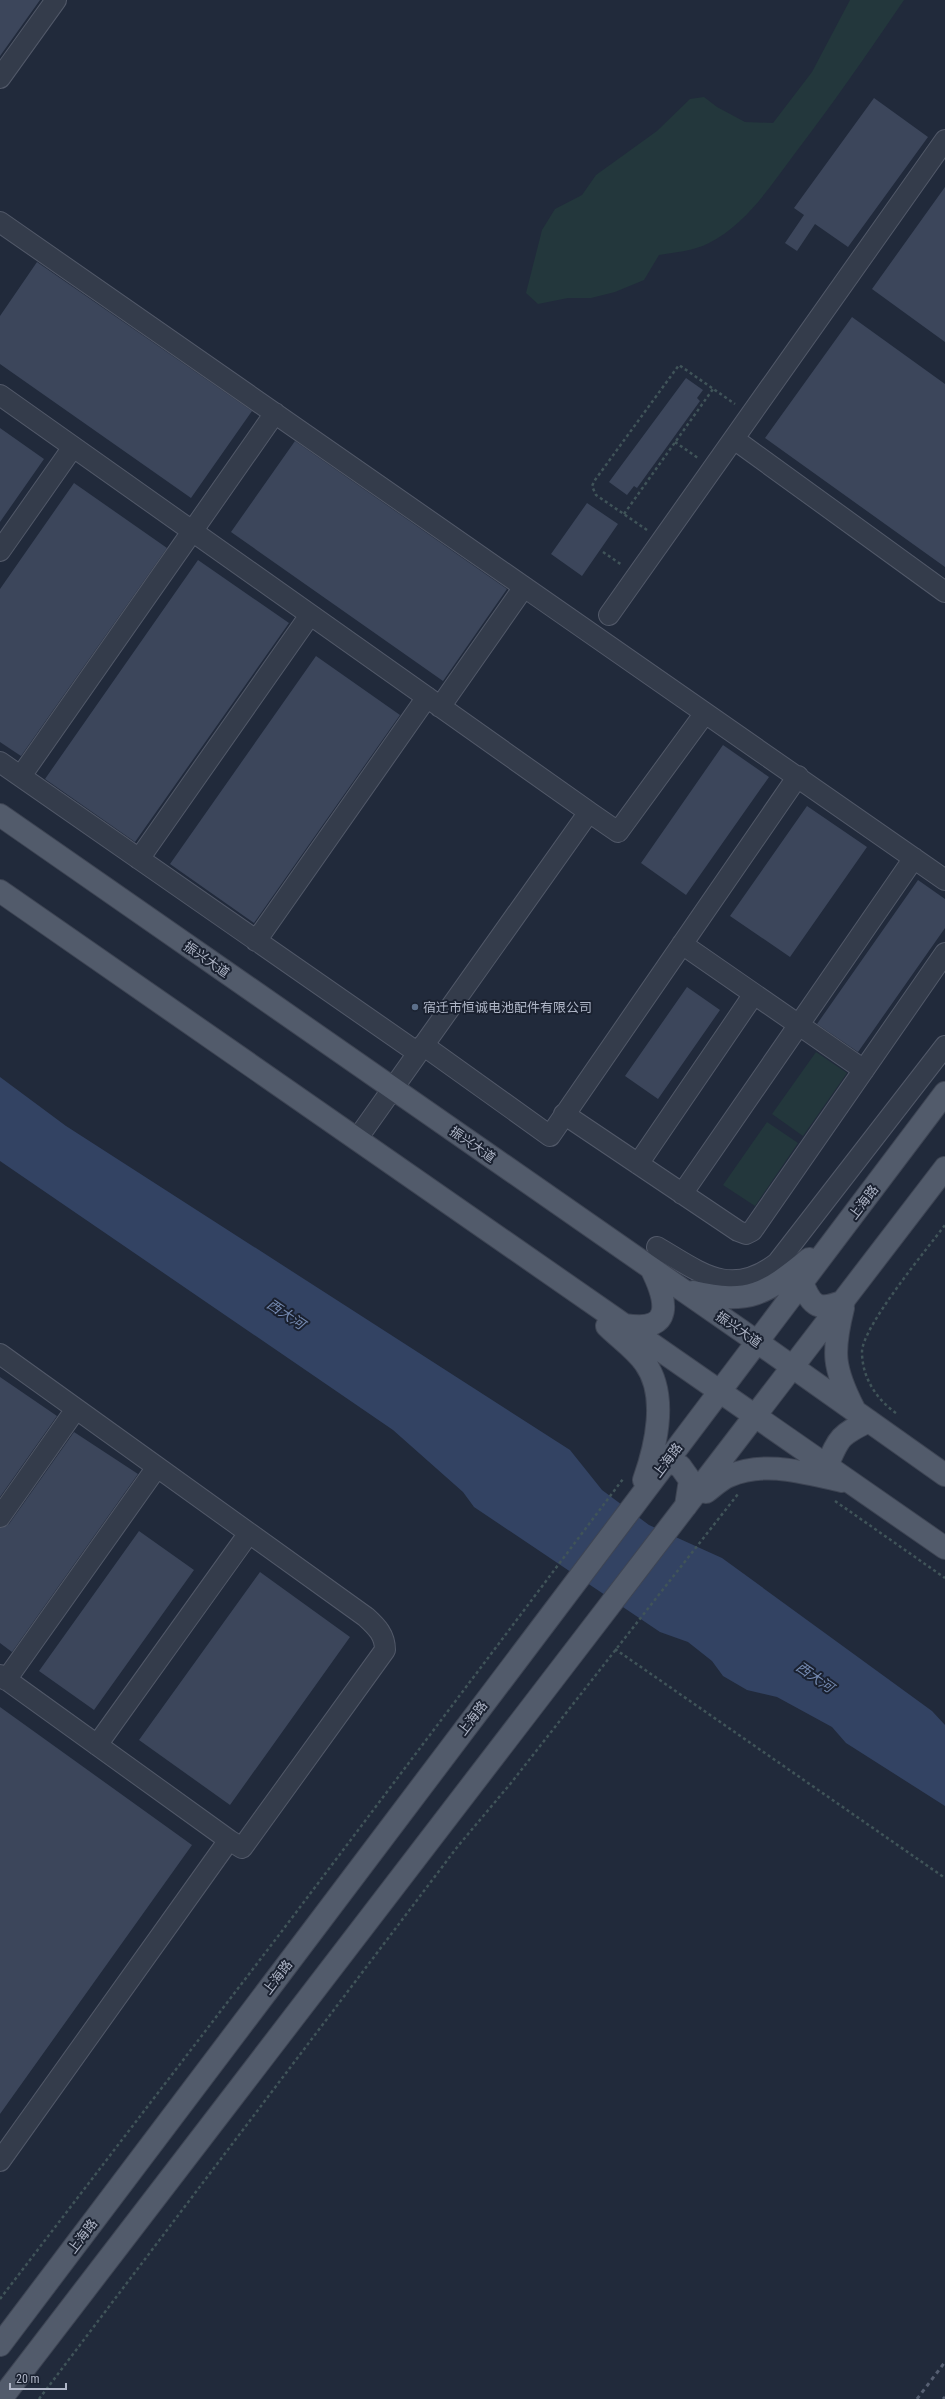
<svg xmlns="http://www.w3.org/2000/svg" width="945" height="2399" viewBox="0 0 945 2399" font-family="'Roboto Condensed','Noto Sans SC',sans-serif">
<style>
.green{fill:#23373c}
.water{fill:#334363}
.building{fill:#3c465b}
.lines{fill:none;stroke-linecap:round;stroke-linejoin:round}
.minor-casing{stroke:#525969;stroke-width:22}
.major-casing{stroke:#3e4554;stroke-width:24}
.path{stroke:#405459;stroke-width:2.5;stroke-dasharray:3 3;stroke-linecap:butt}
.minor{stroke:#343c4b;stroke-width:20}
.major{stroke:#525b6b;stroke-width:22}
.rail{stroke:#565f72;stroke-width:3;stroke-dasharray:4 4;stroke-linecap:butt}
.service-dot{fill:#5c6f8a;stroke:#1a2130;stroke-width:1.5}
.labels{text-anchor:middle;stroke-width:4;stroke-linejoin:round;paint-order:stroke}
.street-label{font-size:13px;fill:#afb6c7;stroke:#1a2130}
.poi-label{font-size:13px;fill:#afb6c7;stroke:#1a2130;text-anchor:start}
.water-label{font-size:14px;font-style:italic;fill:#758ab1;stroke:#1a2130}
</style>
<rect width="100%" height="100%" fill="#212a3b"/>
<path class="green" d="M 850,0 L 904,0 C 868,53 832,105 793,156 C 769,188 746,224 709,243 C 694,251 676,252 659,255 L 644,280 L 615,292 L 591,298 L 568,298 L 538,304 L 526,293 L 542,230 L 555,209 L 582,195 L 596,175 L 657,131 L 690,99 L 704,97 L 717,107 L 745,122 L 773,123 L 812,72 Z
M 816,1052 L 847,1073 L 803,1136 L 772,1114 Z
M 767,1122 L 798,1143 L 755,1206 L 723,1185 Z"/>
<path class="water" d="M 0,1077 L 66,1126 L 570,1450 L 602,1490 L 649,1525 L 722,1558 L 932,1711 L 945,1725 L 945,1806 L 846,1743 L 832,1727 L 777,1697 L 747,1690 L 723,1676 L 712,1661 L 688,1642 L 660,1632 L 474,1507 L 463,1492 L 393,1430 L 0,1161 Z"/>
<path class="building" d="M 0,0 L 40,0 L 0,56 Z
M 874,98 L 928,137 L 848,247 L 815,224 L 797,251 L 785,243 L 804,215 L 794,208 Z
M 945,187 L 945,342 L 872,289 Z
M 37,262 L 252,411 L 191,498 L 0,364 L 0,316 Z
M 852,317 L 945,384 L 945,567 L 765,438 Z
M 686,378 L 703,390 L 697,398 L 700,401 L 637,488 L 634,486 L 627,495 L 609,482 Z
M 0,428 L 44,459 L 0,522 Z
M 295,441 L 507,589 L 443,681 L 231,532 Z
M 74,483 L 167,548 L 21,756 L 0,742 L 0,589 Z
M 587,503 L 618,524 L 582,576 L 551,554 Z
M 198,560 L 289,623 L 135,842 L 45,779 Z
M 316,656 L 400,715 L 254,923 L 170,864 Z
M 723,745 L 769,777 L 686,895 L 641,863 Z
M 807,806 L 867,847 L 790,957 L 730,916 Z
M 918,880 L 945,899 L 945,928 L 858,1052 L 817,1024 Z
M 687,987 L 720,1010 L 658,1099 L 625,1076 Z
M 0,1377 L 57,1416 L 0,1497 Z
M 74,1432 L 138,1474 L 12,1652 L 0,1643 L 0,1528 L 9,1524 Z
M 139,1531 L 194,1570 L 94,1710 L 39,1671 Z
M 260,1572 L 350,1637 L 230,1805 L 139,1740 Z
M 0,1707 L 192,1845 L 0,2114 Z"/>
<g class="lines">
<g class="minor-casing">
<path id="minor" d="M 0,78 L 56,0
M 0,222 L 945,880
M 0,395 L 589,812 L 357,1139
M 734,439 L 945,592
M 0,551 L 73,447
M 609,615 L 945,140
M 440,707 L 524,587
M 0,762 L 418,1053
M 21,776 L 275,413
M 589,812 L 618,832 L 705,713
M 139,859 L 310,615
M 256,941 L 427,697
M 682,944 L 864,1070
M 423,1045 L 550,1136 L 798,776
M 564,1114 L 738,1231 L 746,1234 L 752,1231 L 945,953
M 638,1164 L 754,994
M 682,1194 L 914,858
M 657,1247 C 700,1272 730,1299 777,1263 L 945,1046
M 0,1354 L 366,1617 C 377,1627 385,1635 385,1650 L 242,1848 L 229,1840
M 0,1517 L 76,1409
M 0,1675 L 229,1840 L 0,2161
M 6,1680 L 157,1467
M 97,1745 L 249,1533"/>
</g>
<g class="major-casing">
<path id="major" d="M 0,815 L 756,1341 L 945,1475
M 0,891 L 945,1548
M 802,1282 C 812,1308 819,1311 844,1301
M 693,1292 C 749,1305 766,1294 809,1259
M 843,1308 C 832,1352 833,1368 854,1409
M 625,1325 C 675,1333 667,1300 651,1268
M 607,1326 C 619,1338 635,1349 645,1363 C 668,1395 656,1446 644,1480
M 666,1461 L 680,1466 L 690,1480 L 686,1506
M 827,1466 C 839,1437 840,1435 869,1421
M 706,1492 C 713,1487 721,1479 729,1476 C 765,1460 805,1473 842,1481
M 0,2345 L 945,1093
M 1,2399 L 945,1168"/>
</g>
<path class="path" d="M 675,442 L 698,458
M 624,514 L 713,389
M 647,530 L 596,495 L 592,486 L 595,480 L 679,365 L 735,404
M 603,552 L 622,565
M 896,1413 C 876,1399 862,1377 862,1352 C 862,1327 927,1249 945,1225
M 835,1501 L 945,1578
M 615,1649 L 945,1878
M 0,2299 L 282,1931 L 623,1479
M 39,2399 L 458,1846 L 511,1783 L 738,1494"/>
<use href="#minor" class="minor"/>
<use href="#major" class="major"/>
<path class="rail" d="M 917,2399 L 945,2362
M 943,2399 L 945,2397"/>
</g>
<circle class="service-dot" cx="415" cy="1007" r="4"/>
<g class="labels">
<g class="street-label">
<text transform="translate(207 959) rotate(35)" y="5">振兴大道</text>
<text transform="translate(473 1144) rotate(35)" y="5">振兴大道</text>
<text transform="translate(863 1202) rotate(-53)" y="5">上海路</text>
<text transform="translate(739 1329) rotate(35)" y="5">振兴大道</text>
<text transform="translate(667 1460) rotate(-53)" y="5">上海路</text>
<text transform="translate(472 1718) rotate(-53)" y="5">上海路</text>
<text transform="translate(277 1977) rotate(-53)" y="5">上海路</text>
<text transform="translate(82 2236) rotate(-53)" y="5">上海路</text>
</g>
<g class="poi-label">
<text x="423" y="1012">宿迁市恒诚电池配件有限公司</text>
</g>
<g class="water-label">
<text transform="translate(286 1314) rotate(34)" y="5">西大河</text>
<text transform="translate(815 1677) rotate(35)" y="5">西大河</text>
</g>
</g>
<path d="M10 2383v6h56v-6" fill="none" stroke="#afb6c7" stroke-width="2"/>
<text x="16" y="2383" font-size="12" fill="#afb6c7" stroke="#1a2130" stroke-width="3" paint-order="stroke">20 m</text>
</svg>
